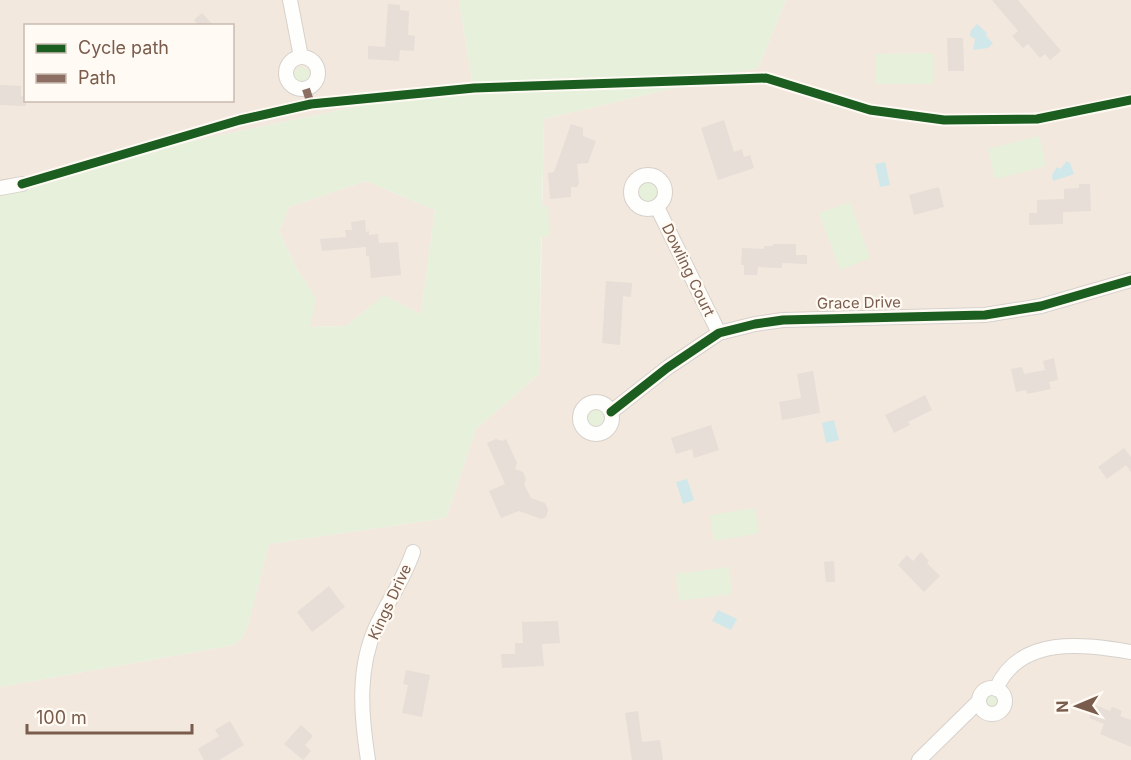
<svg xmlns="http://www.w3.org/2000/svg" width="1131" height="760" viewBox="0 0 1131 760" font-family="Inter,sans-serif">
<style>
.residential{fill:#f2e8de;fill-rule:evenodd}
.green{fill:#e7f0db;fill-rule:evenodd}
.water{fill:#d0e8ea}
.building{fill:#e6ded7}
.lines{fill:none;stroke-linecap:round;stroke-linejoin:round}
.minor-casing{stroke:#d7d1cb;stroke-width:16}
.minor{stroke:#fefefd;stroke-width:14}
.quiet{stroke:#8d6e63;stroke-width:8;stroke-dasharray:15 8;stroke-linecap:butt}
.cycleway-casing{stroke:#fffaf3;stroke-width:13}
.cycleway{stroke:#1b5e20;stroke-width:9}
.labels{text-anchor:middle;stroke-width:4.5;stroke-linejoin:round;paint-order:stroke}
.street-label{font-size:15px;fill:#7a5c4d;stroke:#fffaf3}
</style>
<rect width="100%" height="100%" fill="#f9f5f0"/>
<path class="residential" d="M 0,0 L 459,0 L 472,82 L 0,182 ZM 26,26 L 232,26 L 232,100 L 26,100 Z
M 786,0 L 1131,0 L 1131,760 L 0,760 L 0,687 L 234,645 L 243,637 L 249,621 L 269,544 L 446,518 L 476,429 L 539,374 L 544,119 L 758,68 Z
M 366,181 L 435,210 L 421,314 L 384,296 L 346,326 L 309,327 L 315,298 L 297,269 L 279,231 L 289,207 Z"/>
<path class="green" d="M 459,0 L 786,0 L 758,68 L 544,119 L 542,206 L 548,206 L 550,236 L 541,237 L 539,374 L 476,429 L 446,518 L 269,544 L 249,621 L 243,637 L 234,645 L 0,687 L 0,182 L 472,82 ZM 366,181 L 435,210 L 421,314 L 384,295 L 346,326 L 310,327 L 316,298 L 297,269 L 279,231 L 289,207 Z
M 933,53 L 933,84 L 876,84 L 876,54 Z
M293 76a9 9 0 1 1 18 0a9 9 0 1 1-18 0Z
M 1039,136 L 1046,166 L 995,179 L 988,149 Z
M634 192a14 14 0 1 1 28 0a14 14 0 1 1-28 0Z
M 850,202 L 870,258 L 840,270 L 819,213 Z
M583 418a12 12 0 1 1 24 0a12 12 0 1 1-24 0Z
M 755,508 L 759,533 L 714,541 L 710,515 Z
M 729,567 L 732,594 L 679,601 L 676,574 Z
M979 701a13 13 0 1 1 26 0a13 13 0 1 1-26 0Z"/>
<path class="water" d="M 977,24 L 987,33 L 986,36 L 993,43 L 988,48 L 973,50 L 975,39 L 970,36 L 971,30 Z
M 1067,161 L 1070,163 L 1074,174 L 1053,181 L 1052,175 L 1057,167 L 1060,169 Z
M 885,162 L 890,185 L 880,187 L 875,164 Z
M 834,420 L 839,440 L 826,443 L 822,423 Z
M 687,479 L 694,500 L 683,504 L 676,482 Z
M 718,610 L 737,619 L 731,630 L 712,621 Z"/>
<path class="building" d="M 992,0 L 1018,0 L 1061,51 L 1050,60 L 1045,54 L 1040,58 L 1028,44 L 1023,48 L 1012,36 L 1018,31 Z
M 388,4 L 400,5 L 400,10 L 409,11 L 408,35 L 415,36 L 414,51 L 400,50 L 399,61 L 368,59 L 368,46 L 385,47 Z
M 202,13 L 214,26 L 199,26 L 194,20 Z
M 947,38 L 963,38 L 964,71 L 948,71 Z
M 0,85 L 21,86 L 21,96 L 26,97 L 26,106 L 0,105 Z
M 724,120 L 734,152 L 742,149 L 744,157 L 750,155 L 754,168 L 718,180 L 701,128 Z
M 571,124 L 583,128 L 583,136 L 596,141 L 588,163 L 577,164 L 579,183 L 577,187 L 571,187 L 571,197 L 550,199 L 548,173 L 554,172 Z
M 1079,184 L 1090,184 L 1091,211 L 1063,212 L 1063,224 L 1029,225 L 1029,213 L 1037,213 L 1037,200 L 1064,199 L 1064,189 L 1079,188 Z
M 939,187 L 944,207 L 914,215 L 909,195 Z
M 365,220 L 366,232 L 369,231 L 369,235 L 378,234 L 379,243 L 398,242 L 401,275 L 371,278 L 369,256 L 366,256 L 366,247 L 322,251 L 320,239 L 346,237 L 345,230 L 352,230 L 351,222 Z
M 773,244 L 796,244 L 796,255 L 807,255 L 807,264 L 782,263 L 782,268 L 758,267 L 757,275 L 744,275 L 744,265 L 741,265 L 742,248 L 764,249 L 764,246 L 773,246 Z
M 606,281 L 632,283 L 631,297 L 623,296 L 620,345 L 602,343 Z
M 1054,358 L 1058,380 L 1049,382 L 1051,389 L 1027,394 L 1026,390 L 1016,392 L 1011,369 L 1022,367 L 1024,374 L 1045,370 L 1043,361 Z
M 813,371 L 820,413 L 782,420 L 779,402 L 801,398 L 797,374 Z
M 925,395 L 932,410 L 908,422 L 910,425 L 894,433 L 885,415 Z
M 711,425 L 719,450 L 694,458 L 692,449 L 676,454 L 671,438 Z
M 496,439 L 502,441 L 506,439 L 517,463 L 515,469 L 523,472 L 526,479 L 524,484 L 531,498 L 545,503 L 548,510 L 546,517 L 541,519 L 519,511 L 501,518 L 489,491 L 505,484 L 487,443 Z
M 1124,448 L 1131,457 L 1131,472 L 1126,465 L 1107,479 L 1098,467 Z
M 921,552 L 929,561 L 927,563 L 940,576 L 924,592 L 898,565 L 907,555 L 913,561 Z
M 834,561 L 835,582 L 826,582 L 824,562 Z
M 329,586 L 345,607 L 312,632 L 297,612 Z
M 558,621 L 560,643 L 542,644 L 544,666 L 502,668 L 501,654 L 515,654 L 515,643 L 523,643 L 522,622 Z
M 406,670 L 430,675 L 422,717 L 402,713 L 408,685 L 403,684 Z
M 1095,705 L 1110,711 L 1112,707 L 1122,711 L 1120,716 L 1131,720 L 1131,747 L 1100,734 L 1104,724 L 1089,718 Z
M 638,711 L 642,742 L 660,740 L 663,760 L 632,760 L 625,713 Z
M 230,721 L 244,745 L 219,760 L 204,760 L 198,749 L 219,736 L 215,730 Z
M 301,725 L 313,736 L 305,745 L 311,751 L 303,760 L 284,744 Z"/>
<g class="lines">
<g class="minor-casing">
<path id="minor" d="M 290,0 L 301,57
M286 73a16 16 0 1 1 32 0a16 16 0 1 1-32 0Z
M631 192a17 17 0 1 1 34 0a17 17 0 1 1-34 0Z
M 0,188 L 22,184
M 657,207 L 719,333
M580 418a16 16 0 1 1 32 0a16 16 0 1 1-32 0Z
M 611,412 L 667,368 L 719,333 L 755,324 L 783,320 L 985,315 L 1041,306 L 1131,280
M979 701a13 13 0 1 1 26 0a13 13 0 1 1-26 0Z
M 996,689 C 1020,635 1083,644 1131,652
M 368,760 C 361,715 357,669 376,627 C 388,601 404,579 413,552
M 919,760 L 979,701"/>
</g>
<use href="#minor" class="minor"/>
<path class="quiet" d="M 306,89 L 311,104"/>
<g class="cycleway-casing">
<path id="cycleway" d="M 22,184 L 240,120 L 311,104 L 474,88 L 766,78 L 870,110 L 944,120 L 1037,119 L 1131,100
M 611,412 L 667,368 L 719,333 L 755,324 L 783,320 L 985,315 L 1041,306 L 1131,280"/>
</g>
<use href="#cycleway" class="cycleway"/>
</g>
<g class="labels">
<g class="street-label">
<text transform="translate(688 270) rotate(64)" y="5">Dowling Court</text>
<text transform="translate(859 303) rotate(-1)" y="5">Grace Drive</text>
<text transform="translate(390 602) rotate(-65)" y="5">Kings Drive</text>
</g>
</g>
<rect x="24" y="24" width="210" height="78" fill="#fffaf3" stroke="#cabbb1" stroke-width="1.5"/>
<rect x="36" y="44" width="30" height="9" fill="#1b5e20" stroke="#cabbb1" stroke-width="1.5"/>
<text x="78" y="54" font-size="18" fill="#7a5c4d">Cycle path</text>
<rect x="36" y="74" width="30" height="9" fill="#8d6e63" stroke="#cabbb1" stroke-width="1.5"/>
<text x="78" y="84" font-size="18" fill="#7a5c4d">Path</text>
<g transform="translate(1077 706) rotate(268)" stroke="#fffaf3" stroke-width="4.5" paint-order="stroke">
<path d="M0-4.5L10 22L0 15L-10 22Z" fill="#7a5c4d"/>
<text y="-9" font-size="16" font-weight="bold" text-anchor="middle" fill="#7a5c4d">N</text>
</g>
<path d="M27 724v9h165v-9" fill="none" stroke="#7a5c4d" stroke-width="3"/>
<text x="36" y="724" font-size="18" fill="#7a5c4d" stroke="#fffaf3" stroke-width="4.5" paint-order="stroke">100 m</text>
</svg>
